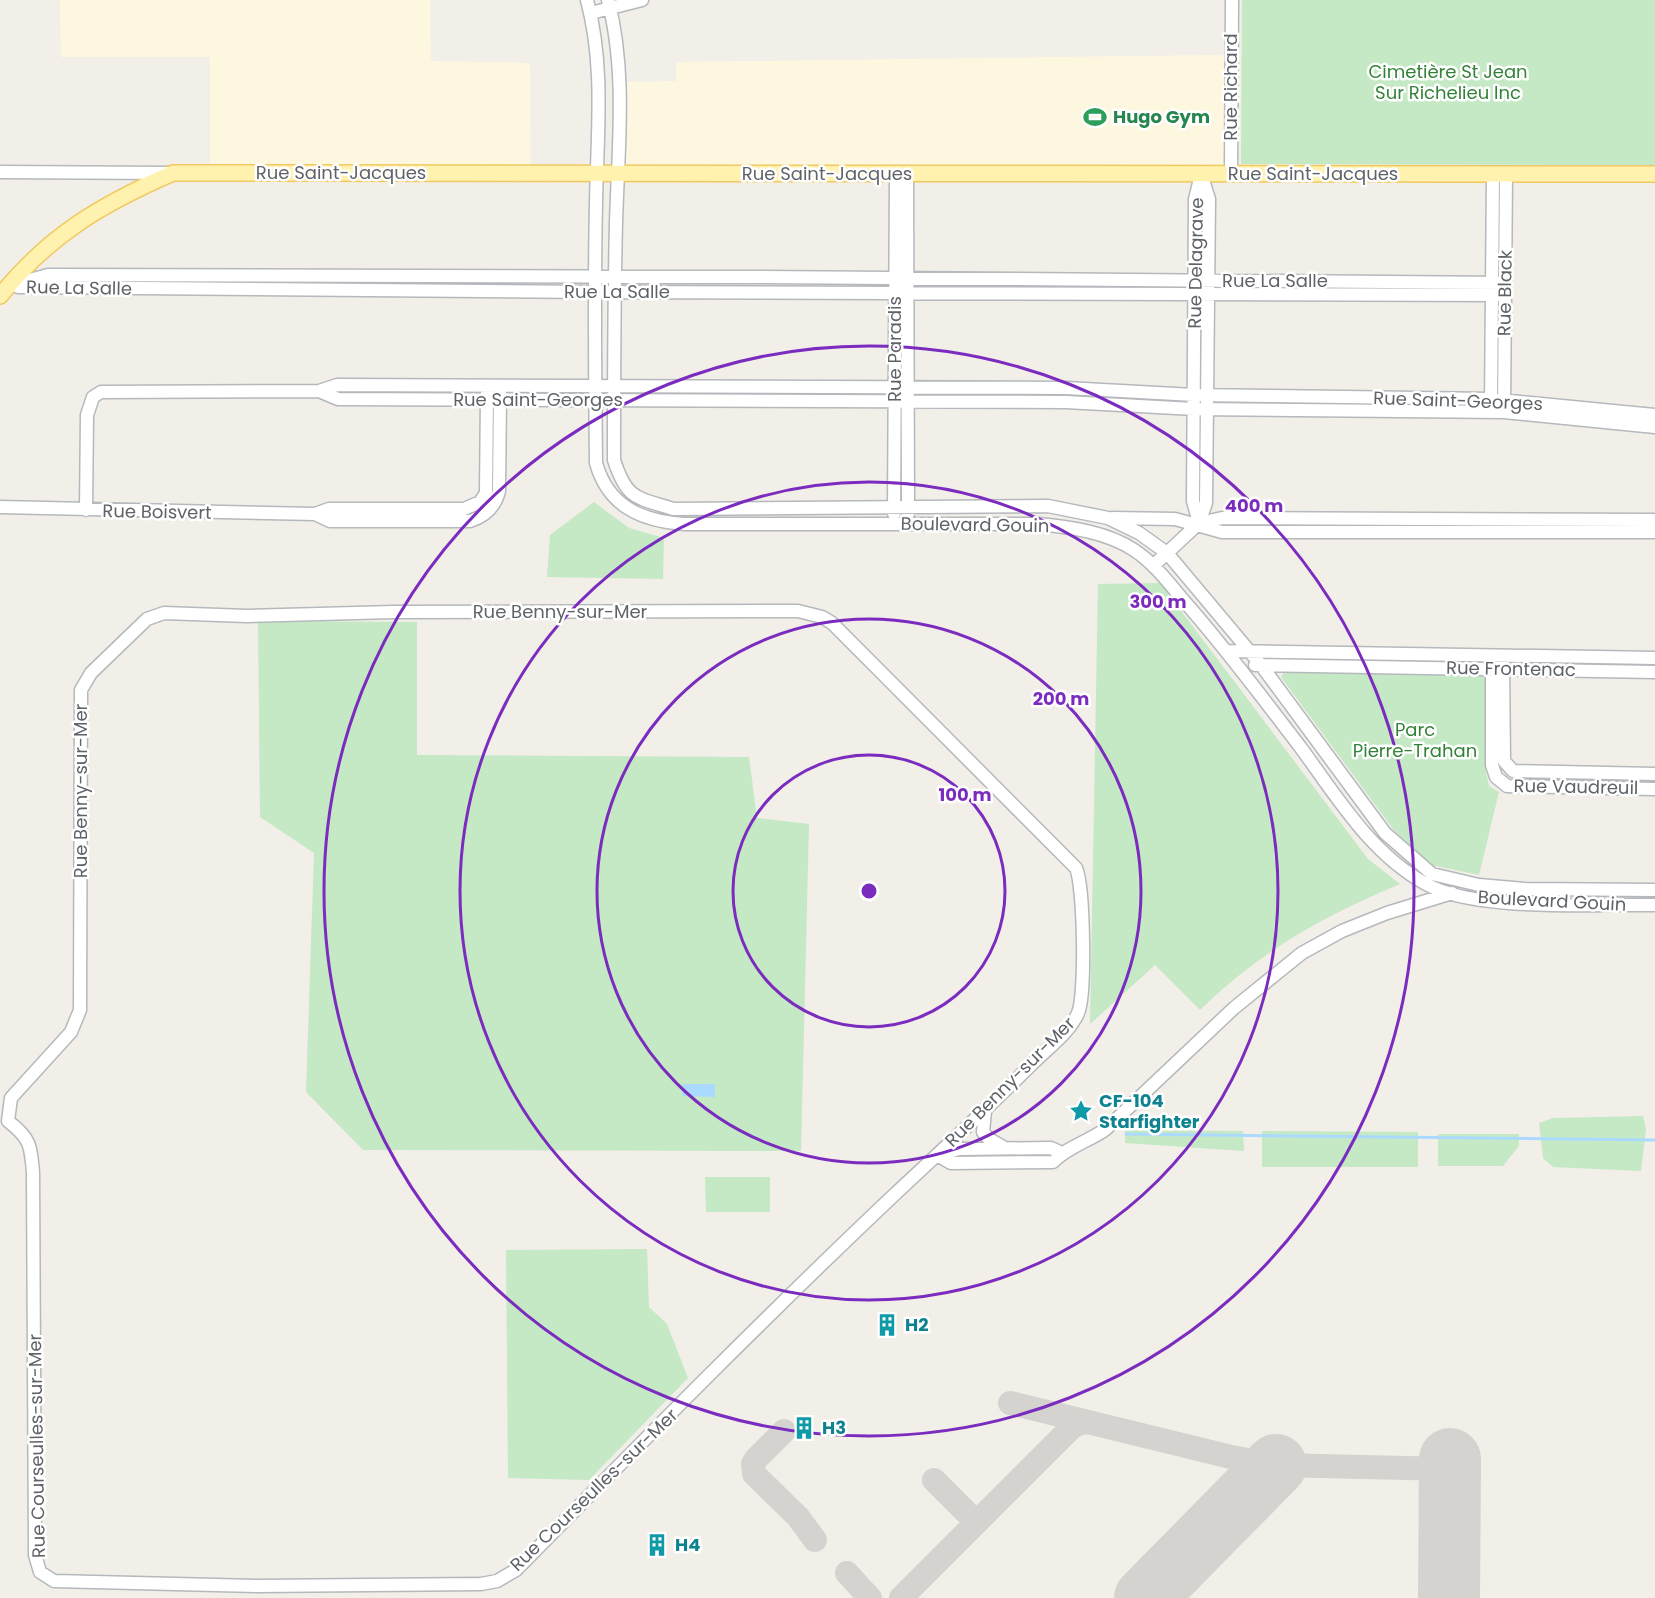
<svg xmlns="http://www.w3.org/2000/svg" width="1655" height="1598" viewBox="0 0 1655 1598" font-family="Poppins,sans-serif">
<style>
.commercial{fill:#fef7e0}
.green{fill:#c5e8c5}
.water{fill:#aadaff}
.lines{fill:none;stroke-linecap:round;stroke-linejoin:round}
.stream{stroke:#aadaff;stroke-width:3}
.taxiway{stroke:#d4d3d0;stroke-width:24}
.runway{stroke:#d4d3d0;stroke-width:62}
.minor-casing{stroke:#b5b8bc;stroke-width:15}
.major-casing{stroke:#f2c960;stroke-width:18}
.minor{stroke:#fff;stroke-width:12}
.major{stroke:#fff2af;stroke-width:15}
.ring{fill:none;stroke:#7b2cbf;stroke-width:3}
.labels{text-anchor:middle;stroke-width:5;stroke-linejoin:round;paint-order:stroke}
.park-label{font-size:18px;fill:#348238;stroke:#fff}
.street-label{font-size:18px;fill:#5f6368;stroke:#fff}
.leisure-label{font-size:18px;font-weight:bold;fill:#27864d;stroke:#fff;text-anchor:start}
.culture-label{font-size:18px;font-weight:bold;fill:#0d838f;stroke:#fff;text-anchor:start}
.centre{fill:#7b2cbf;stroke:#fff;stroke-width:3}
.ring-label{font-size:18px;text-anchor:middle;font-weight:bold;fill:#7b2cbf;stroke:#fff;stroke-width:5;stroke-linejoin:round;paint-order:stroke}
</style>
<rect width="100%" height="100%" fill="#f1efe8"/>
<path class="commercial" d="M 60,0 L 430,0 L 431,61 L 530,63 L 531,173 L 210,173 L 210,57 L 61,57 Z
M 1215,55 L 1231,56 L 1231,174 L 617,173 L 620,82 L 676,81 L 676,62 Z"/>
<path class="green" d="M 1242,0 L 1655,0 L 1655,165 L 1241,164 Z
M 594,502 L 629,528 L 664,538 L 663,579 L 547,577 L 550,535 Z
M 1160,583 L 1368,859 L 1400,884 C 1323,916 1259,952 1200,1010 L 1155,965 L 1090,1024 L 1098,584 Z
M 258,621 L 417,622 L 417,755 L 749,757 L 757,818 L 809,824 L 801,1151 L 363,1150 L 306,1092 L 314,853 L 260,817 Z
M 1289,664 L 1485,672 L 1486,772 L 1489,786 L 1499,792 L 1479,875 L 1431,865 L 1393,829 L 1281,677 Z
M 1643,1116 L 1646,1129 L 1641,1171 L 1553,1167 L 1543,1158 L 1539,1123 L 1553,1118 Z
M 1125,1130 L 1243,1131 L 1244,1151 L 1125,1143 Z
M 1262,1131 L 1418,1132 L 1418,1167 L 1262,1167 Z
M 1438,1134 L 1519,1134 L 1519,1146 L 1503,1166 L 1438,1166 Z
M 705,1177 L 770,1177 L 770,1212 L 706,1212 Z
M 647,1249 L 649,1307 L 667,1324 L 688,1378 L 589,1480 L 508,1478 L 506,1250 Z"/>
<path class="water" d="M 683,1084 L 715,1084 L 715,1097 L 682,1096 Z"/>
<g class="lines">
<path class="stream" d="M 1126,1134 L 1655,1140"/>
<path class="taxiway" d="M 1010,1403 L 1231,1457 L 1276,1465 L 1450,1469
M 784,1431 L 756,1459 L 753,1464 L 754,1474 L 798,1517 L 815,1540
M 934,1480 L 966,1512
M 847,1573 L 870,1598
M 901,1598 L 1072,1427 L 1082,1422 L 1093,1423"/>
<path class="runway" d="M 1145,1598 L 1276,1465
M 1449,1598 L 1450,1459"/>
<g class="minor-casing">
<path id="minor" d="M 587,0 C 605,67 597,135 596,204 C 594,290 595,377 596,463 C 608,506 641,521 684,524 L 1038,524 C 1070,527 1107,532 1134,550 C 1157,565 1173,589 1191,609 C 1230,654 1265,701 1301,748 C 1337,797 1371,854 1426,884 C 1475,912 1596,904 1655,905
M 608,0 C 627,72 618,149 616,223 C 614,302 614,381 614,460 C 627,500 636,497 673,509 L 1048,506 L 1108,518 L 1139,533 L 1167,553 L 1261,665 L 1385,833 L 1432,874 L 1479,885 L 1525,889 L 1655,890
M 591,13 L 642,0
M 0,172 L 168,173
M 907,174 L 908,514
M 1231,174 L 1232,0
M 8,286 L 48,275 L 756,277 L 1505,283
M 18,287 L 594,292 L 1505,295
M 319,391 L 338,399 L 1066,402 L 1194,409 L 1504,412 L 1655,427
M 1491,407 L 1493,174
M 1504,408 L 1506,174
M 0,507 L 315,514 L 329,509 L 464,509 L 480,502 L 486,493 L 487,394
M 86,510 L 87,415 L 93,397 L 101,392 L 319,391 L 337,385 L 1066,388 L 1194,395 L 1491,399 L 1655,415
M 315,514 L 330,521 L 470,521 C 486,516 495,507 499,491 L 500,394
M 894,514 L 896,174
M 1112,518 L 1175,519 L 1222,532 L 1655,532
M 1199,523 L 1193,501 L 1195,199 L 1201,175
M 1200,523 L 1222,518 L 1655,520
M 1153,566 L 1199,523 L 1206,503 L 1209,199 L 1201,174
M 798,611 L 822,617 L 832,623 L 1076,868 C 1084,886 1086,995 1078,1013 C 1070,1032 1048,1048 1034,1062 C 988,1108 941,1151 894,1195 C 765,1317 640,1444 516,1570 L 497,1581 L 481,1584 L 257,1586 L 54,1581 L 40,1572 L 35,1555 L 33,1173 C 31,1145 30,1138 8,1121 L 11,1098 L 71,1032 L 80,1010 L 81,690 L 91,673 L 147,619 L 164,613 L 247,616 L 393,612 Z
M 1227,651 L 1655,658
M 1492,662 L 1492,765 L 1496,777 L 1507,786 L 1655,789
M 1503,663 L 1504,761 L 1513,771 L 1655,774
M 1255,665 L 1655,672
M 985,1111 L 983,1132 L 989,1139 L 1003,1147
M 942,1154 L 959,1149 L 1051,1148 L 1062,1153
M 937,1155 L 951,1163 L 1053,1162 C 1067,1147 1089,1141 1106,1129 L 1234,1008 L 1302,953 L 1342,931 L 1387,913 L 1452,893"/>
</g>
<g class="major-casing">
<path id="major" d="M 0,296 C 49,235 102,204 173,173 L 1655,174"/>
</g>
<use href="#minor" class="minor"/>
<use href="#major" class="major"/>
</g>
<g class="ring">
<circle cx="869" cy="891" r="136"/>
<circle cx="869" cy="891" r="272"/>
<circle cx="869" cy="891" r="409"/>
<circle cx="869" cy="891" r="545"/>
</g>
<defs>
<g id="stadium-bare" transform="scale(1.8)"><path d="M0-5a6.5 5 0 1 0 0 10a6.5 5 0 1 0 0-10ZM-3.5-1.8h7v3.6h-7Z" fill="#2e9e5b" stroke="#fff" stroke-width="2.5" paint-order="stroke"/></g>
<g id="sight-bare" transform="scale(1.8)"><path d="M0-6L1.8-2.2L6-1.7L2.9 1.2L3.7 5.4L0 3.3L-3.7 5.4L-2.9 1.2L-6-1.7L-1.8-2.2Z" fill="#0f9aa8" stroke="#fff" stroke-width="2.5" paint-order="stroke"/></g>
<g id="building-bare" transform="scale(1.8)"><path d="M-4-6H4V6H1V3H-1V6H-4ZM-2.5-4.3h1.7v1.8h-1.7ZM.8-4.3h1.7v1.8H.8ZM-2.5-1h1.7V.8h-1.7ZM.8-1h1.7V.8H.8Z" fill="#0f9aa8" stroke="#fff" stroke-width="2.5" paint-order="stroke"/></g>
</defs>
<g fill-rule="evenodd">
<use href="#stadium-bare" x="1095" y="117"/>
<use href="#sight-bare" x="1081" y="1111"/>
<use href="#building-bare" x="887" y="1325"/>
<use href="#building-bare" x="804" y="1428"/>
<use href="#building-bare" x="657" y="1545"/>
</g>
<g class="labels">
<g class="park-label">
<text x="1448" y="78">Cimetière St Jean<tspan x="1448" dy="21">Sur Richelieu Inc</tspan></text>
<text x="1415" y="736">Parc<tspan x="1415" dy="21">Pierre-Trahan</tspan></text>
</g>
<g class="street-label">
<text transform="translate(1231 87) rotate(-90)" y="6">Rue Richard</text>
<text x="341" y="179">Rue Saint-Jacques</text>
<text x="827" y="180">Rue Saint-Jacques</text>
<text x="1313" y="180">Rue Saint-Jacques</text>
<text transform="translate(1196 263) rotate(-89)" y="6">Rue Delagrave</text>
<text x="1275" y="287">Rue La Salle</text>
<text transform="translate(79 288) rotate(1)" y="6">Rue La Salle</text>
<text x="617" y="298">Rue La Salle</text>
<text transform="translate(1505 293) rotate(-89)" y="6">Rue Black</text>
<text transform="translate(895 349) rotate(-90)" y="6">Rue Paradis</text>
<text x="538" y="406">Rue Saint-Georges</text>
<text transform="translate(1458 401) rotate(2)" y="6">Rue Saint-Georges</text>
<text transform="translate(157 512) rotate(1)" y="6">Rue Boisvert</text>
<text transform="translate(975 525) rotate(1)" y="6">Boulevard Gouin</text>
<text x="560" y="618">Rue Benny-sur-Mer</text>
<text transform="translate(1511 669) rotate(1)" y="6">Rue Frontenac</text>
<text transform="translate(1576 787) rotate(1)" y="6">Rue Vaudreuil</text>
<text transform="translate(81 791) rotate(-90)" y="6">Rue Benny-sur-Mer</text>
<text transform="translate(1552 901) rotate(3)" y="6">Boulevard Gouin</text>
<text transform="translate(1010 1082) rotate(-45)" y="6">Rue Benny-sur-Mer</text>
<text transform="translate(37 1446) rotate(-91)" y="6">Rue Courseulles-sur-Mer</text>
<text transform="translate(594 1490) rotate(-44)" y="6">Rue Courseulles-sur-Mer</text>
</g>
<g class="leisure-label">
<text x="1113" y="123">Hugo Gym</text>
</g>
<g class="culture-label">
<text x="1099" y="1107">CF-104<tspan x="1099" dy="21">Starfighter</tspan></text>
<text x="905" y="1331">H2</text>
<text x="822" y="1434">H3</text>
<text x="675" y="1551">H4</text>
</g>
</g>
<circle cx="869" cy="891" r="9" class="centre"/>
<g class="ring-label">
<text x="1254" y="512">400 m</text>
<text x="1158" y="608">300 m</text>
<text x="1061" y="705">200 m</text>
<text x="965" y="801">100 m</text>
</g>
</svg>
